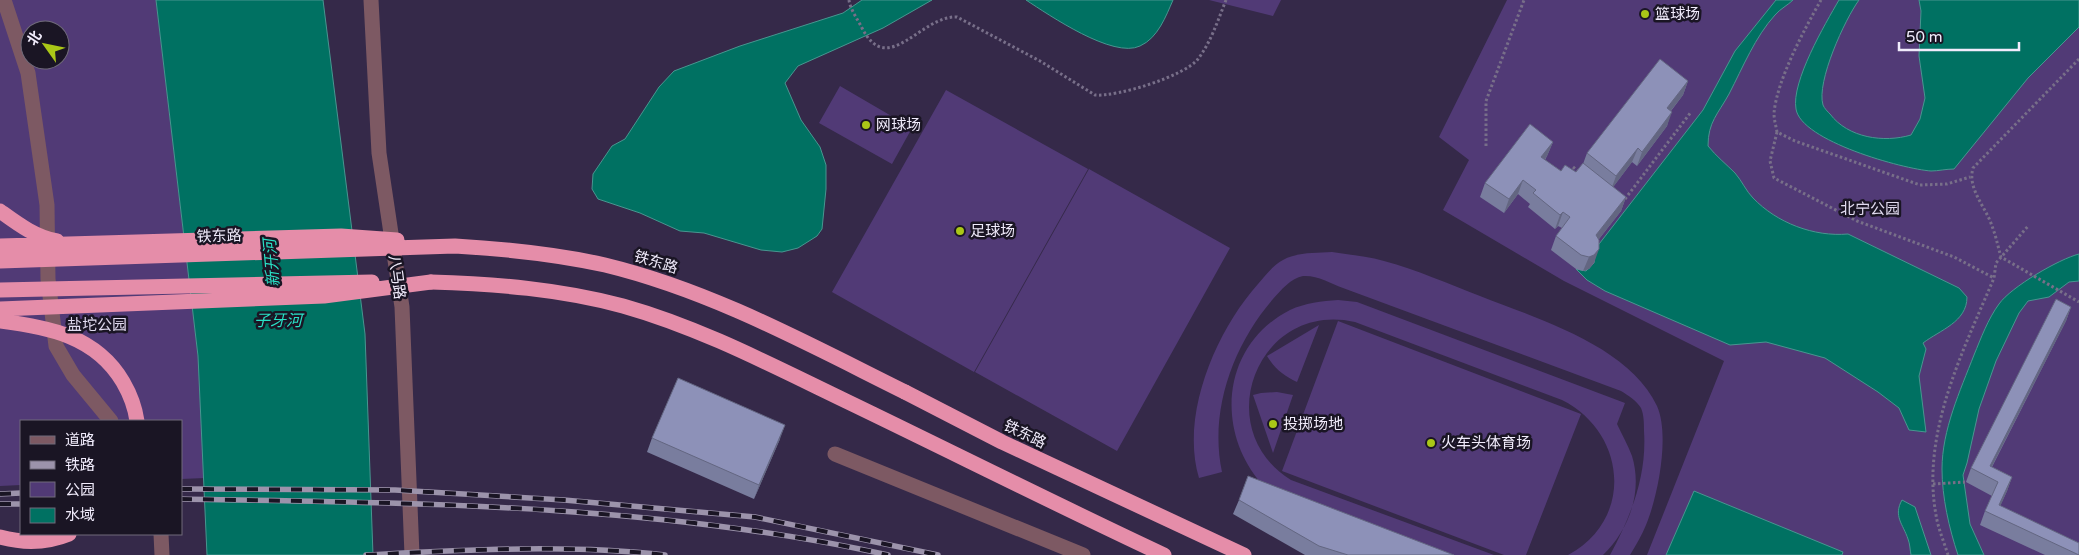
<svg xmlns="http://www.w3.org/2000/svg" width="2079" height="555" viewBox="0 0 2079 555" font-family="'Varela Round','Noto Sans SC',sans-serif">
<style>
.green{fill:#513a76;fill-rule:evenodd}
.water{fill:#007162;stroke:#489690}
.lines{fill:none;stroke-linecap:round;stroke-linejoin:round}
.path{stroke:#786f89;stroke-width:3;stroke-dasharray:2.5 2.5;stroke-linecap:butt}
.minor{stroke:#7d5963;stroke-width:15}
.highway{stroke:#e58da9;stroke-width:15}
.rail-casing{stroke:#9c93ab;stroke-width:5.5}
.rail{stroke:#1a1524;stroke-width:4;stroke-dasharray:11;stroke-linecap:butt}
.highway-bridge{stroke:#e58da9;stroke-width:15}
.wall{fill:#797d9e}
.shaded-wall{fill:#636681}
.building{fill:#8d91b8;stroke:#636681}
.poi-dot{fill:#aac717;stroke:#1a1524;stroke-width:2}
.labels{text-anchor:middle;stroke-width:5;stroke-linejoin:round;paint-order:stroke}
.poi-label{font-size:15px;fill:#f1ecfc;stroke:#1a1524;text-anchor:start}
.park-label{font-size:15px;fill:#e1dbf0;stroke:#1a1524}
.street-label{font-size:15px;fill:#f1ecfc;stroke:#1a1524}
.water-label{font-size:16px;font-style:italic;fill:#29e1c6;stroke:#1a1524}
</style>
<rect width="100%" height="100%" fill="#352949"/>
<path class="green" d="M 0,0 L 156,0 L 198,356 L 205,478 L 181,479 L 181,421 L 21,421 L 21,485 L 0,486 ZM 30,30 L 60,30 L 60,60 L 30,60 Z
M 1209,0 L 1281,0 L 1273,16 Z
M 1507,0 L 2079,0 L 2079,555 L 1647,555 L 1724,361 L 1564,281 L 1443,210 L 1469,160 L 1439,137 Z
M 840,86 L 912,128 L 892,164 L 819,123 Z
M 946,90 L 1088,169 L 974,372 L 832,292 Z
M 1089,169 L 1230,248 L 1117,451 L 975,372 Z
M 1332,252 C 1349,255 1367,256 1384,261 C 1417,270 1449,284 1480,296 C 1538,319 1629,346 1657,406 C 1670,435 1658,496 1646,525 C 1642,535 1636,545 1630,555 L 1610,555 C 1631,516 1647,476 1644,431 C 1644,424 1644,415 1641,408 C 1636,400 1629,396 1621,391 L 1343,288 C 1330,283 1317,275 1303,276 C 1291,278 1281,290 1273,299 C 1233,345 1209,411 1222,472 L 1199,478 C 1180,415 1216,331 1258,284 C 1265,276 1273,265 1283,260 C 1297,252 1316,253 1332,252 Z
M 1338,300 L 1357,302 L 1625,403 L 1617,424 C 1622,435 1628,445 1632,456 C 1643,492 1629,530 1603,555 L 1568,555 C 1635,519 1626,432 1562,400 L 1355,322 C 1258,300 1208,429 1291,480 L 1494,555 L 1436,555 L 1261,483 C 1214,428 1223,344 1290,310 C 1305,303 1322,301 1338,300 Z
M 1338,321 L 1581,414 L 1526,555 L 1504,555 L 1282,471 Z
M 1319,325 L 1297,382 C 1284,376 1275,369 1267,356 Z
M 1277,392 L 1293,395 L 1273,453 L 1253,395 L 1261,393 Z"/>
<path class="water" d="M 156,0 L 323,0 L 365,334 L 373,555 L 207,555 L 198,356 Z
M 862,0 L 932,0 L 883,28 L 798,66 L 785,83 L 801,120 L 820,147 L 826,165 L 826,189 L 822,229 L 817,236 L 798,248 L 782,252 L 761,250 L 704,233 L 680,231 L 640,213 L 598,199 L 592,189 L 593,174 L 612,146 L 625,139 L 659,87 L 674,71 L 740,46 L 843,13 Z
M 1026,0 L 1173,0 C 1166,16 1158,38 1140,46 C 1113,59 1049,15 1026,0 Z
M 1776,0 L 1793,0 C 1788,5 1780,9 1775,15 C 1755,37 1743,67 1729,94 C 1718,114 1708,122 1708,146 C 1716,156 1726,164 1735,173 C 1742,181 1746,191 1753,198 C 1777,223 1814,237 1848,234 L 1959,288 L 1967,297 C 1967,322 1940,330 1923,343 L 1926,349 L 1919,376 L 1926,432 L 1909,430 L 1899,408 L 1878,392 L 1825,358 L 1766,342 L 1730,345 L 1605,291 L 1587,280 L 1576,269 L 1586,271 L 1594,263 L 1596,248 L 1703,110 L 1735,51 Z
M 1839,0 L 1859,0 C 1845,19 1816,82 1823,105 C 1824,108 1828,112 1830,114 C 1848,138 1884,143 1911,135 L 1920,119 L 1925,98 L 1919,56 L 1921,11 L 1919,0 L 2079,0 L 2079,27 L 2028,78 L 1954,169 C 1946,169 1938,171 1931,171 C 1903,169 1801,141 1796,109 C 1791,82 1825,24 1839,0 Z
M 2079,254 L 2079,281 L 2069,282 L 2049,297 L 2028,301 L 2019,313 L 1996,361 L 1979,409 L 1967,463 L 1963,475 L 1970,524 L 1984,555 L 1958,555 C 1949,528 1942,497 1942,469 C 1942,430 1960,391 1974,355 C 1981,338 1988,319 1999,304 C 2011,287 2059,259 2079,254 Z
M 1694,491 L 1843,552 L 1842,555 L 1666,555 Z
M 1902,500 L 1915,507 L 1931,555 L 1911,555 C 1910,550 1910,544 1908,539 C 1903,524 1893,516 1902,500 Z"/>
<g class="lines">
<path class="path" d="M 849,0 C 850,9 858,20 862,28 C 888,79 921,15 957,17 L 1040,61 L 1095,95 C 1117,97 1185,76 1198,59 C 1211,42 1218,20 1226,0
M 1821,0 C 1804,30 1777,80 1774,113 C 1774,120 1776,126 1777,132 L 1795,141 L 1920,185 L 1947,184 L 1970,177
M 2079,59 L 1973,168 C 1967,189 1986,207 1992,226 C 1996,236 1998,247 2001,257 L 2079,302
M 1777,132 L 1770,161 L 1774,178 L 1857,221 L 1954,257 L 1994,278
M 1486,146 L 1486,101 L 1524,0
M 1573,167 L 1580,173
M 1625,199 L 1691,112
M 1933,484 L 1965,482
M 1948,555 C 1944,542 1938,528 1936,515 C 1921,433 1963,351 1994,278 L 1996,263 L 2029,225"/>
<path class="minor" d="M 4,0 L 28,73 L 47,205 L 48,279 L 56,346 L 73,375 L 111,421
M 371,0 L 379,153 L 402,307 L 412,555
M 835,454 L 1083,555
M 161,534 L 162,555"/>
<path class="highway" d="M 431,282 C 496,284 560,289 623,306 C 701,328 773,366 846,401 C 952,452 1057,505 1164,555
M 905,392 L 1002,442 L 1244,555
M 0,537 C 22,543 47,543 69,534"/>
<g class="rail-casing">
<path id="rail" d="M 181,489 L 395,490 L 564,500 L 755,517 L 938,555
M 0,494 L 21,493
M 181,499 C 417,503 656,504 888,555
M 0,504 L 21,504
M 366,555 C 464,550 568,544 665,555"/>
</g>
<use href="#rail" class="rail"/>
<path class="highway-bridge" d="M 0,211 C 18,224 35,237 57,241
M 0,246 L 341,236 L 397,240
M 0,261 L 455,246 C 506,249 556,254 605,265 C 712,291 808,344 905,392
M 0,290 L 372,282
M 0,309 L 324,296 L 431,282
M 0,321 C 48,327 96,336 123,382 C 130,394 135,407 137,421"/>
</g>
<path class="wall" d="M 1688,81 L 1683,95 L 1671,111 L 1667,126 L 1637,166 L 1632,162 L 1613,187 L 1626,197 L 1621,211 L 1599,239 L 1594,263 L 1589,269 L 1583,271 L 1576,269 L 1551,250 L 1556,236 L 1562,228 L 1558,226 L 1555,229 L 1528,207 L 1530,204 L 1518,194 L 1504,213 L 1480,197 L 1485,183 L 1553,142 L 1547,156 L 1545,160 L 1561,171 L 1576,172 L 1583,164 L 1587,153 Z
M 2071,307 L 2066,321 L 1992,467 L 2012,477 L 2007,491 L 2000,506 L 2079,543 L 2079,555 L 2045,555 L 1980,525 L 1985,511 L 1992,496 L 1966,482 L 1971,468 Z
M 652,438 L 780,439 L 754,499 L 647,452 Z
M 1239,500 L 1454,555 L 1305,555 L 1233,514 Z"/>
<path class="shaded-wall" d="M 1688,81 L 1683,95 L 1662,122 L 1667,108 Z
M 1672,112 L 1667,126 L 1637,166 L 1642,152 Z
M 1553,142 L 1547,156 L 1536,171 L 1541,157 Z
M 1638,148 L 1632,162 L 1611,190 L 1616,176 Z
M 1523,180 L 1518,194 L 1504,213 L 1509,199 Z
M 1626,197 L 1621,211 L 1591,249 L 1596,235 Z
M 1563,212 L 1558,226 L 1555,229 L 1560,215 Z
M 1599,249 L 1594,263 L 1589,269 L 1583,271 L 1589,257 Z
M 2071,307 L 2066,321 L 1987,476 L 1990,466 Z
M 785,425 L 780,439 L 754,499 L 759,485 Z
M 2012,477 L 2007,491 L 1996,516 L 1999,505 Z"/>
<path class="building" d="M 1660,59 L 1688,81 L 1667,108 L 1672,112 L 1642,152 L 1638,148 L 1616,176 L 1587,153 Z
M 1530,124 L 1553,142 L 1541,157 L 1561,171 L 1565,165 L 1576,172 L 1583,163 L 1626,197 L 1596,235 L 1599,240 L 1599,249 L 1594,255 L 1589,257 L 1581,255 L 1556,236 L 1570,217 L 1563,212 L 1560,215 L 1533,193 L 1536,190 L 1523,180 L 1509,199 L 1485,183 Z
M 2056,299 L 2071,307 L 1990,466 L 2012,477 L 1999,505 L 2079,543 L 2079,555 L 1985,511 L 1998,482 L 1971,468 Z
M 678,378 L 785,425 L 759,485 L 652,438 Z
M 1248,476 L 1454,555 L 1348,555 L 1319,546 L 1239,500 Z"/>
<g class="poi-dot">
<circle cx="1645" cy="14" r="5"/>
<circle cx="866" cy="125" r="5"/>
<circle cx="960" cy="231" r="5"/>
<circle cx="1273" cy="424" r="5"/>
<circle cx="1431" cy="443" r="5"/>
</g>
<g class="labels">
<g class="poi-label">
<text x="1655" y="19">篮球场</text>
<text x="876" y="130">网球场</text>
<text x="970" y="236">足球场</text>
<text x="1283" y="429">投掷场地</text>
<text x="1441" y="448">火车头体育场</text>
</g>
<g class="park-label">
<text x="1870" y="214">北宁公园</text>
<text x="97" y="330">盐坨公园</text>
</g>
<g class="street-label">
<text transform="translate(219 236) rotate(-2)" y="5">铁东路</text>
<text transform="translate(656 262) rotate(17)" y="5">铁东路</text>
<text transform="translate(397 277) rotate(82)" y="5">八马路</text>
<text transform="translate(1025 434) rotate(26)" y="5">铁东路</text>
</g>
<g class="water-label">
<text transform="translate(271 263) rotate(-95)" y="6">新开河</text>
<text x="278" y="326">子牙河</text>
</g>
</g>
<rect x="20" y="420" width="162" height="115" fill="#1a1524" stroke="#706b7a"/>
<rect x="30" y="436" width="25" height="8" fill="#7d5963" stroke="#706b7a"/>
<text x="65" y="445" font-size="15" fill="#f1ecfc">道路</text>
<rect x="30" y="461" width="25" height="8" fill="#9c93ab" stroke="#706b7a"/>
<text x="65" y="470" font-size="15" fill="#f1ecfc">铁路</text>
<rect x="30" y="482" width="25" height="15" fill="#513a76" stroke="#706b7a"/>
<text x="65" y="495" font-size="15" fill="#f1ecfc">公园</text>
<rect x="30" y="508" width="25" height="15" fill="#007162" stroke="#706b7a"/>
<text x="65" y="520" font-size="15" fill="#f1ecfc">水域</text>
<g transform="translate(45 45) rotate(303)"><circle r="24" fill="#1a1524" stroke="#706b7a"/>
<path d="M0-4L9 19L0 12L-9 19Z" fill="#aac717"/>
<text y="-8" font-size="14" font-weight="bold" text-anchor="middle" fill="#f1ecfc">北</text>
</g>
<path d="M1899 42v8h120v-8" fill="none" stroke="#f1ecfc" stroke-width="2.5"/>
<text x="1906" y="42" font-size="15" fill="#f1ecfc" stroke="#1a1524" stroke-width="4" paint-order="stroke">50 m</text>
</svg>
